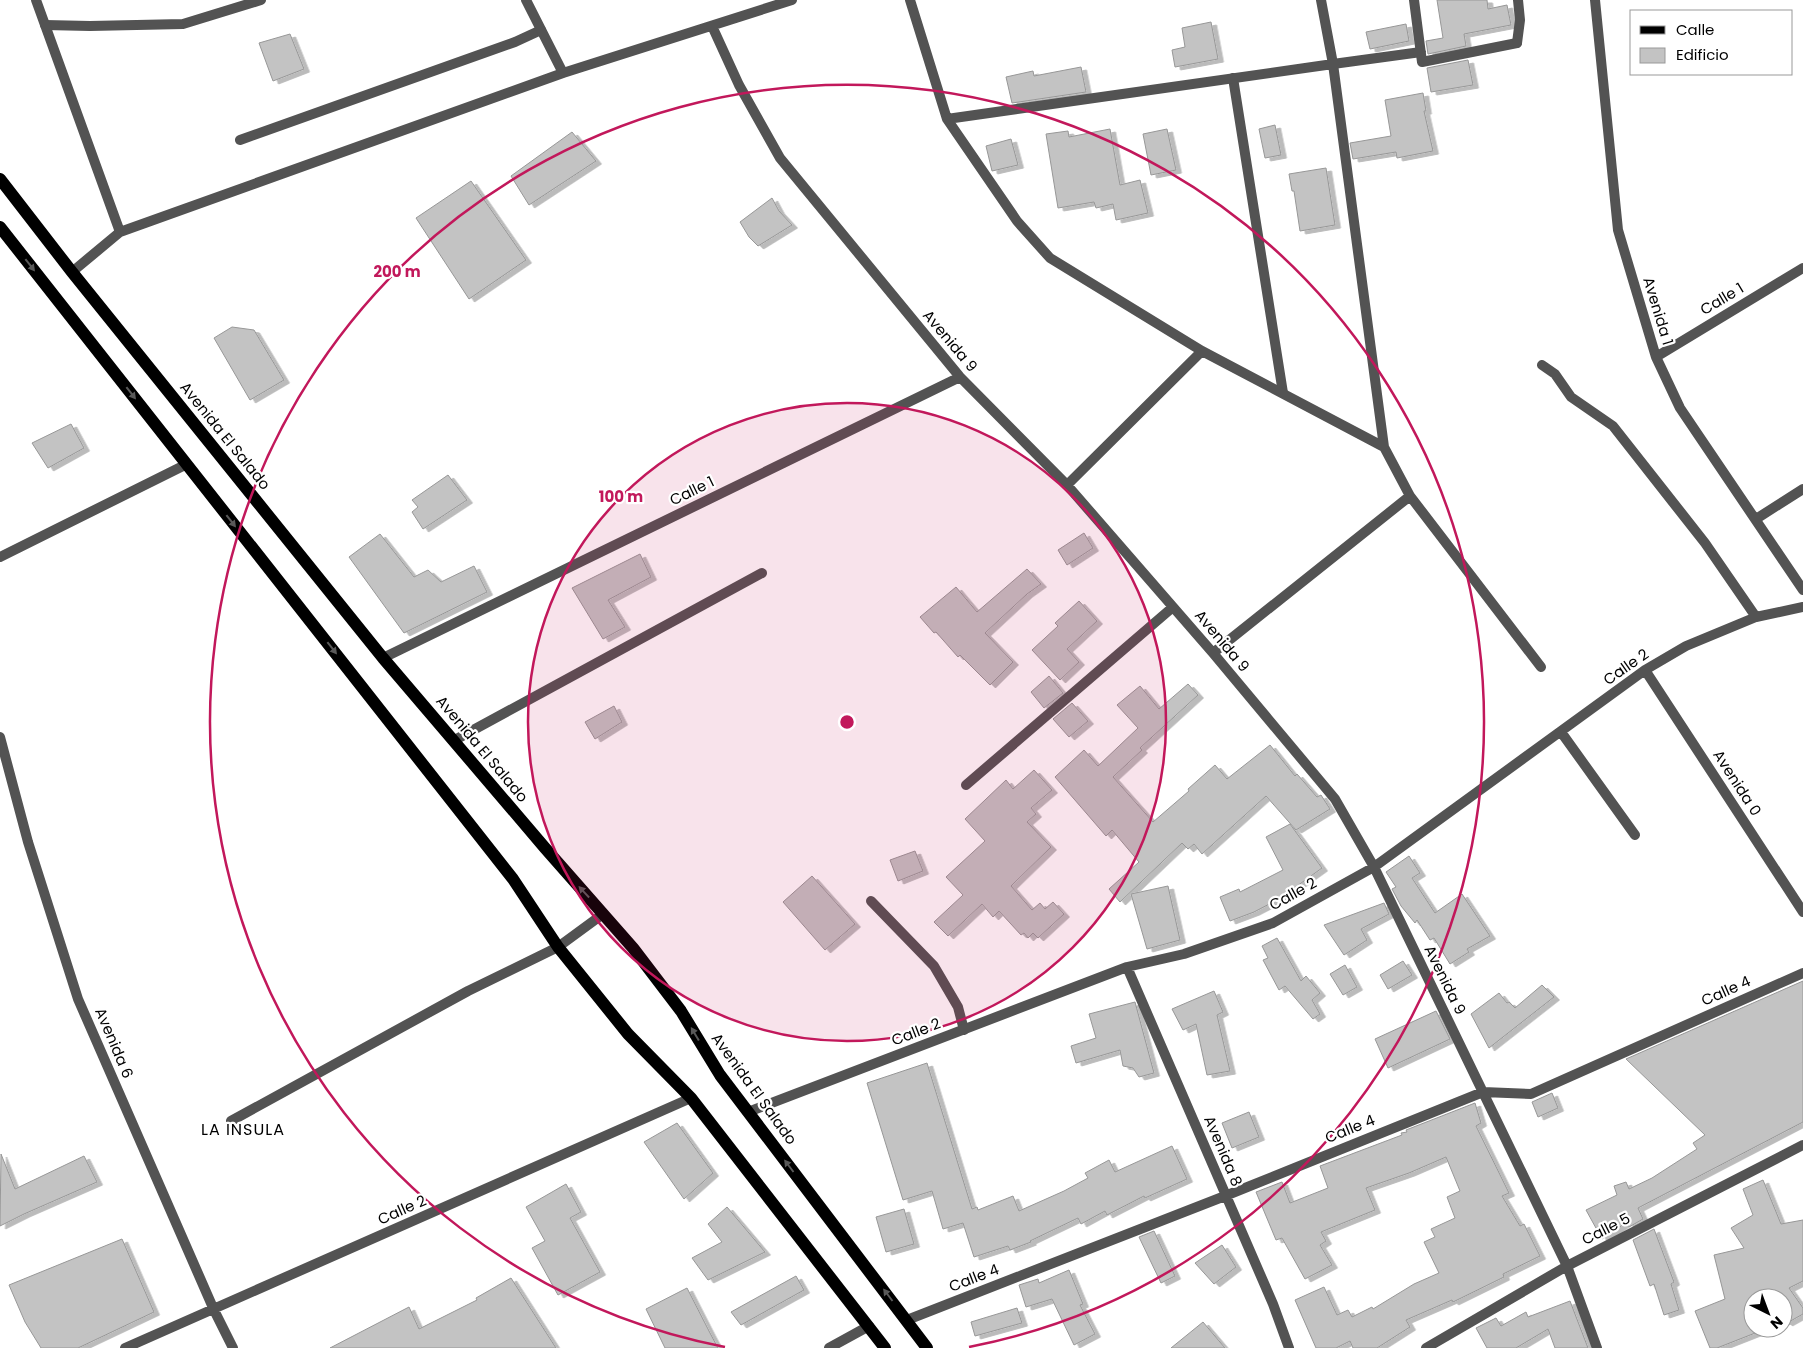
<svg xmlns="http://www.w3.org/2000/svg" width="1803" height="1348" viewBox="0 0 1803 1348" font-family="Poppins,sans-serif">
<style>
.building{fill:#c3c3c3;stroke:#979797;filter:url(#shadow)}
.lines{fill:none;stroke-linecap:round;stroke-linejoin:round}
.service{stroke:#535353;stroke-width:10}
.minor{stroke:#535353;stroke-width:10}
.primary{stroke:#000;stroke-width:12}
.oneway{fill:#595959}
.ring{fill:none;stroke:#c2185b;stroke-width:2.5}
.labels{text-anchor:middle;stroke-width:4.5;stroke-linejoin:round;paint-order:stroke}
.street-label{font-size:15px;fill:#000;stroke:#fff}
.neighbourhood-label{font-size:16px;letter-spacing:1px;fill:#000;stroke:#fff}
.centre{fill:#c2185b;stroke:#fff;stroke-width:2.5}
.ring-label{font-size:15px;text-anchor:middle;font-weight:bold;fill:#c2185b;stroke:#fff;stroke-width:4.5;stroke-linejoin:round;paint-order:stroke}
</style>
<defs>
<filter id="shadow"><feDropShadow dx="5.5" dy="3" stdDeviation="0" flood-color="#0004"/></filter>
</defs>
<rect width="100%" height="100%" fill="#fff"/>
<path class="building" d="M 1437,0 L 1487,0 L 1488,9 L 1507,5 L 1511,25 L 1464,34 L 1466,46 L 1428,54 L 1426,41 L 1443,38 Z
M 1211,22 L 1218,59 L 1175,67 L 1172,50 L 1185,47 L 1182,28 Z
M 1406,24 L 1409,41 L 1370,49 L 1366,32 Z
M 290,34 L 304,69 L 273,81 L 259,43 Z
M 1468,60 L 1473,85 L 1431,92 L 1427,68 Z
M 1081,67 L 1086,92 L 1012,103 L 1006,77 L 1033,71 L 1034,76 Z
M 1423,93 L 1426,111 L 1424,111 L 1433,151 L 1397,158 L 1396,152 L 1353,159 L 1350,143 L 1391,136 L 1385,100 Z
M 1275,125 L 1281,155 L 1265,158 L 1259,129 Z
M 1110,129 L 1120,185 L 1140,180 L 1148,213 L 1116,220 L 1113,204 L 1096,208 L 1094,202 L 1058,208 L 1046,134 L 1068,131 L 1069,137 Z
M 1167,129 L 1176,170 L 1151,175 L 1143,134 Z
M 572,132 L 596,161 L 529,205 L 511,176 Z
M 1011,139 L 1018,165 L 992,171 L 986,146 Z
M 1326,168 L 1335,225 L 1300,231 L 1294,191 L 1292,191 L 1289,174 Z
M 471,181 L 526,260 L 469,299 L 416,218 Z
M 772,198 L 779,211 L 792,225 L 758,246 L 749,237 L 740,222 Z
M 232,327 L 254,330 L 284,380 L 250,400 L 214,338 Z
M 71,424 L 84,448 L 48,468 L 32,443 Z
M 448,475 L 467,500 L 423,529 L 412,512 L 418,507 L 412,500 Z
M 1084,533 L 1093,548 L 1067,565 L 1058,550 Z
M 380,534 L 414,577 L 428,570 L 441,582 L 474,566 L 487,592 L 404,633 L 349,557 Z
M 640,554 L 651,577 L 608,600 L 625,627 L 603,639 L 572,588 Z
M 1027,569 L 1041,584 L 1027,594 L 985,633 L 1013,662 L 990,685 L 960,655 L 958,657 L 936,632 L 934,633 L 920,617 L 956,587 L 977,612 Z
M 1079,601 L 1097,621 L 1067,649 L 1079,662 L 1060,680 L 1032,650 L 1058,626 L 1055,623 Z
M 1049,676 L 1063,693 L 1044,708 L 1031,692 Z
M 1188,684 L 1198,695 L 1140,748 L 1142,750 L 1113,777 L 1153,822 L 1189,791 L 1188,789 L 1215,765 L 1227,779 L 1270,745 L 1295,776 L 1297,774 L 1317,797 L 1321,795 L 1330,809 L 1296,830 L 1266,796 L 1202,854 L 1194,844 L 1188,849 L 1182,843 L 1120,902 L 1109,889 L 1139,862 L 1112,830 L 1106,836 L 1055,777 L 1084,750 L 1098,766 L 1138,728 L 1117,705 L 1140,686 L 1159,709 Z
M 1072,703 L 1088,721 L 1069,737 L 1053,719 Z
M 614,706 L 622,722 L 595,739 L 585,722 Z
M 1034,770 L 1052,790 L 1031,808 L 1036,814 L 1027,822 L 1051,847 L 1011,886 L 1032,910 L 1040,903 L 1045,909 L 1053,902 L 1064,914 L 1038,938 L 1033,933 L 1028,938 L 1024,933 L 1021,935 L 999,911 L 993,917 L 982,904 L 948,936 L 934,922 L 963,895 L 946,877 L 985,841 L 965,819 L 1006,780 L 1013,789 Z
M 1290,824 L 1322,868 L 1279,899 L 1254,912 L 1230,921 L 1220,897 L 1239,889 L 1240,892 L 1283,870 L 1266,837 Z
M 915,851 L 923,871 L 898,881 L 890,860 Z
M 1409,856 L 1420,873 L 1412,878 L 1435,913 L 1462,894 L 1490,936 L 1467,949 L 1469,952 L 1450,964 L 1434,938 L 1430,940 L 1417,920 L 1415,923 L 1401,906 L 1392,889 L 1396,887 L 1386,872 Z
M 812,876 L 855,924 L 825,950 L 783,902 Z
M 1168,886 L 1180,940 L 1147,949 L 1131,894 Z
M 1384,903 L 1389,914 L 1361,929 L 1367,940 L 1344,955 L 1324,925 Z
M 1277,938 L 1301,981 L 1306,976 L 1320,993 L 1312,1000 L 1320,1014 L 1313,1019 L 1285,986 L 1279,990 L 1263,960 L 1268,958 L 1262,946 Z
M 1403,961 L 1412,975 L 1388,989 L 1380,975 Z
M 1345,965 L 1357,987 L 1343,995 L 1330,974 Z
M 1803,981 L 1803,1122 L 1638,1208 L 1643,1219 L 1629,1227 L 1627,1222 L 1602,1239 L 1586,1210 L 1617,1195 L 1614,1186 L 1626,1182 L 1629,1189 L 1652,1178 L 1697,1149 L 1693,1143 L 1705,1135 L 1626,1059 Z
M 1542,985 L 1554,997 L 1489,1048 L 1471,1014 L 1499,993 L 1507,1003 L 1509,1002 L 1515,1008 Z
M 1214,991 L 1223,1012 L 1217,1015 L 1230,1071 L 1207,1075 L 1196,1024 L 1183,1030 L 1172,1009 Z
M 1135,1002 L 1154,1073 L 1139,1077 L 1133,1068 L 1123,1066 L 1120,1050 L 1076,1063 L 1071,1046 L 1096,1038 L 1089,1014 Z
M 1436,1011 L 1450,1039 L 1388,1068 L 1375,1039 Z
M 927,1063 L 972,1209 L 977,1207 L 978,1210 L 1013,1196 L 1019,1211 L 1064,1191 L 1088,1178 L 1085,1173 L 1109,1160 L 1115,1172 L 1172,1146 L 1187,1179 L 1145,1198 L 1144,1196 L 1107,1215 L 1105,1211 L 1081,1224 L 1078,1218 L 1030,1241 L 1031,1242 L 1010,1250 L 1008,1246 L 974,1257 L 963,1223 L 943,1229 L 932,1191 L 903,1200 L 867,1083 Z
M 1552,1093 L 1558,1108 L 1538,1117 L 1532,1102 Z
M 1475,1103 L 1481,1123 L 1476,1126 L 1509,1193 L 1502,1196 L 1520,1226 L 1524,1224 L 1540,1256 L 1503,1274 L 1504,1277 L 1453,1302 L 1452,1300 L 1406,1320 L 1410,1327 L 1377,1348 L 1353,1348 L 1350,1341 L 1336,1348 L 1316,1348 L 1295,1300 L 1324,1287 L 1337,1315 L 1348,1310 L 1352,1317 L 1372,1307 L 1373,1309 L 1414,1284 L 1439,1273 L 1424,1242 L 1435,1237 L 1431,1229 L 1455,1218 L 1447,1197 L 1460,1191 L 1446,1157 L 1409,1173 L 1366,1188 L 1375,1210 L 1321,1232 L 1326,1241 L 1320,1245 L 1332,1265 L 1305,1279 L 1282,1238 L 1276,1240 L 1256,1192 L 1282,1182 L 1290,1203 L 1328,1188 L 1320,1166 L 1402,1135 L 1401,1133 L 1407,1132 L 1406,1130 Z
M 1249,1112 L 1259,1137 L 1232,1148 L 1222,1123 Z
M 677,1123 L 713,1173 L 684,1199 L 644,1142 Z
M 1,1154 L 15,1189 L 84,1156 L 97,1182 L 24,1214 L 0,1226 Z
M 1763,1180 L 1781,1224 L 1803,1220 L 1803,1281 L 1789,1288 L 1803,1308 L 1803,1314 L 1787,1323 L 1785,1321 L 1783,1322 L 1783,1298 L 1753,1298 L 1753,1328 L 1768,1328 L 1717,1348 L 1710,1348 L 1695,1311 L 1725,1299 L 1714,1255 L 1744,1248 L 1731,1228 L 1753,1215 L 1743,1189 Z
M 566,1184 L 581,1212 L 570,1218 L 600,1272 L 558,1295 L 532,1248 L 545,1241 L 526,1207 Z
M 727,1207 L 765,1252 L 708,1280 L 692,1258 L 722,1242 L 708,1224 Z
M 904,1209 L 914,1244 L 886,1252 L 876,1217 Z
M 1654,1229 L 1674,1282 L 1671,1284 L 1679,1310 L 1664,1315 L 1654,1284 L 1650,1286 L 1633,1240 Z
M 1154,1231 L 1175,1276 L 1161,1283 L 1139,1237 Z
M 122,1239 L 154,1312 L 78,1348 L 41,1348 L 25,1322 L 9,1285 Z
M 1222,1245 L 1236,1267 L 1214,1284 L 1195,1263 Z
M 1069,1270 L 1083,1304 L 1080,1305 L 1095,1334 L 1074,1345 L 1052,1299 L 1026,1307 L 1019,1285 L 1038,1279 L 1039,1283 Z
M 796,1276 L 804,1290 L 741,1325 L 731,1312 Z
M 511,1278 L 556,1348 L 330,1348 L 409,1307 L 419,1329 L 477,1300 L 476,1298 Z
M 687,1288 L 710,1333 L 718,1348 L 665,1348 L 646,1309 Z
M 1570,1301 L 1588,1348 L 1555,1348 L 1548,1329 L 1516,1348 L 1487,1348 L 1476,1328 L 1496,1318 L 1501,1326 L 1526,1312 L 1528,1317 Z
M 1017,1308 L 1022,1323 L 975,1336 L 971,1322 Z
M 1203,1322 L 1225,1348 L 1171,1348 Z"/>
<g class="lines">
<path class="service" d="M 1414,0 L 1422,62 L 1517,43
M 45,25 L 90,26 L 183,24 L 261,0
M 1333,64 L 1421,52
M 1233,78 L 1283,393
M 240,140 L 515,42 L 541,30
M 453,741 L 762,573
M 871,901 L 934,966 L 958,1007 L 964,1030
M 231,1121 L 468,991 L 558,947 L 603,914"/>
<path class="minor" d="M 36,0 L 120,232
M 526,0 L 563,73
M 910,0 L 947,119 L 1017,221 L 1050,258 L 1202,351 L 1384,447
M 1321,0 L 1333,64 L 1384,447 L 1410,496 L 1541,667
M 1595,0 L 1618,230 L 1656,357 L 1680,408 L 1803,590
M 712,26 L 739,85 L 780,158 L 960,377 L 1067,485 L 1213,653 L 1335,799 L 1374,867 L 1567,1266 L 1597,1348
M 1517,43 L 1520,20 L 1518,0
M 947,119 L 1333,64
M 72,272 L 120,232 L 563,73 L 792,0
M 1656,357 L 1803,268
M 1542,365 L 1555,374 L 1571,397 L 1613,426 L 1705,543 L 1756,617
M 1067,485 L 1202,351
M 1756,519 L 1803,489
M 0,557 L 187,464
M 1213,653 L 1410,496
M 383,658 L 960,377
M 1645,670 L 1803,912
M 1561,732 L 1635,835
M 0,737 L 28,842 L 78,999 L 214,1310 L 233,1348
M 966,785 L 1173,607
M 1127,967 L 1273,1304 L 1289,1348
M 748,1112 L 1127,967 L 1184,954 L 1273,923 L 1374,867 L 1645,670 L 1686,646 L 1756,617 L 1803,607
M 907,1320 L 1225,1196 L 1483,1092 L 1531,1094 L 1803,973
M 125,1348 L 691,1098
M 829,1348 L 869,1326
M 1426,1348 L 1567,1266 L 1803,1145"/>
<path class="primary" d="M 0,179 L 72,272 L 383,658 L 545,848 L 633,948 L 681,1011 L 720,1075 L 927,1348
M 0,227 L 513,879 L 558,947 L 628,1034 L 691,1098 L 885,1348"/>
</g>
<defs><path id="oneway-solid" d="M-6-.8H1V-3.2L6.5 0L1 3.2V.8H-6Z" transform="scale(1.25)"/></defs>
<g class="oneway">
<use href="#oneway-solid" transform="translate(30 265) rotate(52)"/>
<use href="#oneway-solid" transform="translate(131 393) rotate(52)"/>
<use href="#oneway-solid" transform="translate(231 521) rotate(52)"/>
<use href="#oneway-solid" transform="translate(332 648) rotate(52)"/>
<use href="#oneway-solid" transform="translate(584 892) rotate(-133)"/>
<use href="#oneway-solid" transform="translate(695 1034) rotate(-121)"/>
<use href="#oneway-solid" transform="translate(789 1166) rotate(-127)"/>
<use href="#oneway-solid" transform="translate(888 1295) rotate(-127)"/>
</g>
<circle cx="847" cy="722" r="319" fill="#c2185b" fill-opacity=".12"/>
<g class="ring">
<circle cx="847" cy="722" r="319"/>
<path d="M725 1347A637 637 0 1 1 969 1347"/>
</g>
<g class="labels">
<g class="street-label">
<text transform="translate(1722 299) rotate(-31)" y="5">Calle 1</text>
<text transform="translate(1658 311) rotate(73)" y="5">Avenida 1</text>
<text transform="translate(950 341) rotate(50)" y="5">Avenida 9</text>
<text transform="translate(225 436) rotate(51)" y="5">Avenida El Salado</text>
<text transform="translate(692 491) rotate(-26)" y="5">Calle 1</text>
<text transform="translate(1222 641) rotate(50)" y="5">Avenida 9</text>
<text transform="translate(1626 667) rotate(-35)" y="5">Calle 2</text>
<text transform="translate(482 749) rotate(50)" y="5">Avenida El Salado</text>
<text transform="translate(1737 783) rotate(57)" y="5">Avenida 0</text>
<text transform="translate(1293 894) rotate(-29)" y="5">Calle 2</text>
<text transform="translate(1445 980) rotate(64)" y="5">Avenida 9</text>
<text transform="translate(1726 991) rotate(-24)" y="5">Calle 4</text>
<text transform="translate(916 1032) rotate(-21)" y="5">Calle 2</text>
<text transform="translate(114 1043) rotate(67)" y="5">Avenida 6</text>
<text transform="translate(754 1089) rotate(54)" y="5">Avenida El Salado</text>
<text transform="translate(1350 1129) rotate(-22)" y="5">Calle 4</text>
<text transform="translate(1223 1151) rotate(67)" y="5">Avenida 8</text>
<text transform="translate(402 1210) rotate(-24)" y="5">Calle 2</text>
<text transform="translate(1606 1229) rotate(-27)" y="5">Calle 5</text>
<text transform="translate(974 1278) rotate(-21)" y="5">Calle 4</text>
</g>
<g class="neighbourhood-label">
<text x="243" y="1135">LA INSULA</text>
</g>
</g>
<circle cx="847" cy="722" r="8" class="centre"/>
<g class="ring-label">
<text x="397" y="277">200 m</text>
<text x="621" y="502">100 m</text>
</g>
<rect x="1630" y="10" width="162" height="65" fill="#ffffff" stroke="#999999"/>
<rect x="1640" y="26" width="25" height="8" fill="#000000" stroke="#999999"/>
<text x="1676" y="35" font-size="15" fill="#000000">Calle</text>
<rect x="1640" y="48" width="25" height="15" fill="#c3c3c3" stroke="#999999"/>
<text x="1676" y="60" font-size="15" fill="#000000">Edificio</text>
<g transform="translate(1768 1313) rotate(138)"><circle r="24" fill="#ffffff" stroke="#999999"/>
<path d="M0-4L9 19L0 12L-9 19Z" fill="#000000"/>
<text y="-8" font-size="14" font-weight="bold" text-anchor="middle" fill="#000000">N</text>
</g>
</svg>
